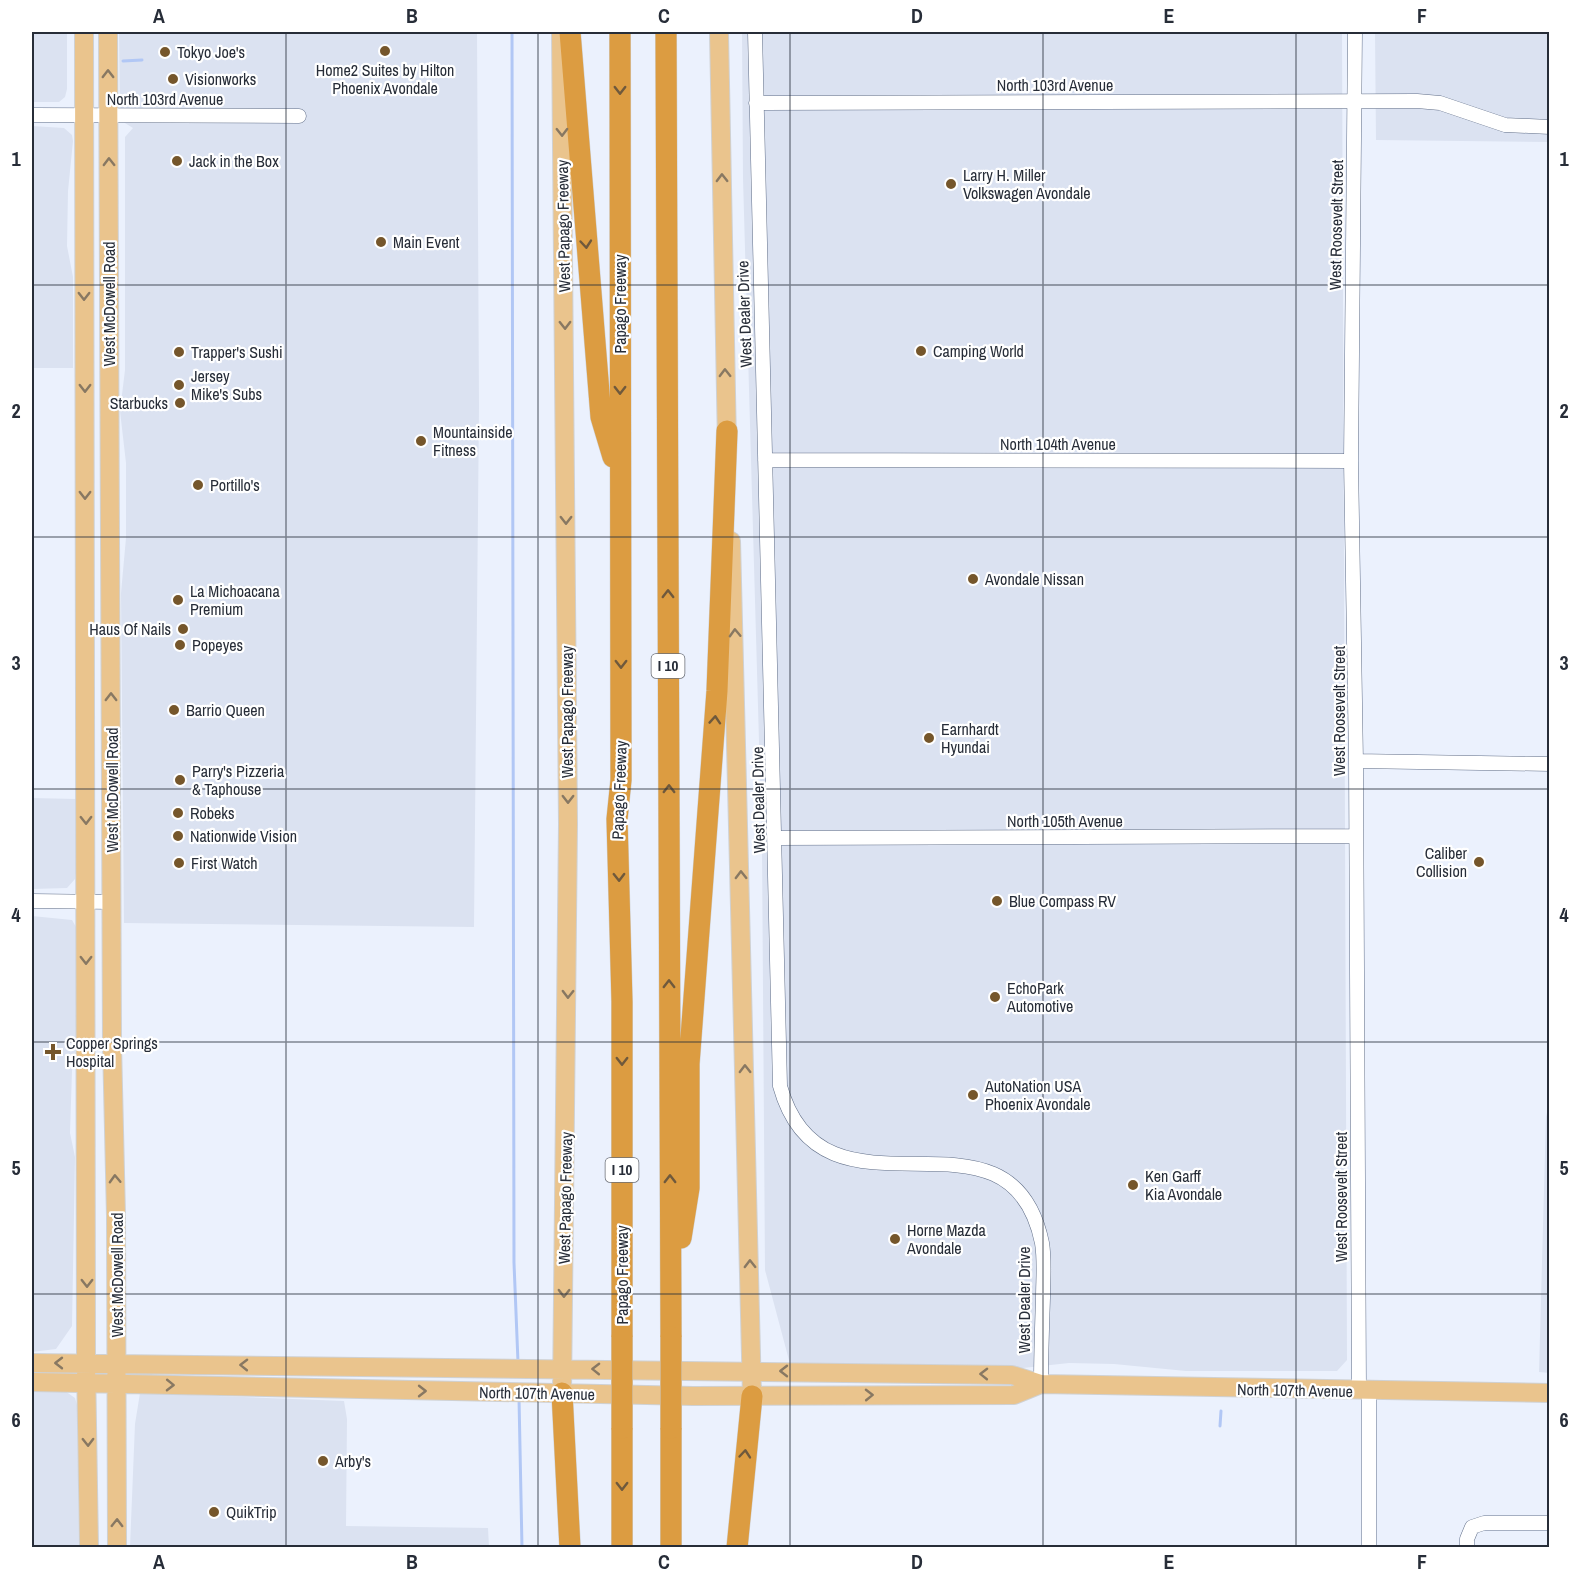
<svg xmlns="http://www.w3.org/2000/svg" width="1581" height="1579" viewBox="0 0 1581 1579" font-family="'Archivo Narrow',sans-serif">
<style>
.built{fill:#dbe2f1}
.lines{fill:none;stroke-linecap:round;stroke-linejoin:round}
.stream{stroke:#b1c7f5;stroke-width:3}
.minor-casing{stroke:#606e88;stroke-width:15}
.major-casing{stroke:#cfd1d3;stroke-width:20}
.highway-casing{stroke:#cfd1d3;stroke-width:22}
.minor{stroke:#fff;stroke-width:14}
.major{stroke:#eac48d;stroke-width:18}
.highway{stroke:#dc9c41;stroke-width:21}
.highway-bridge-casing{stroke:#cfd1d3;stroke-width:22;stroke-linecap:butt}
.highway-bridge{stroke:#dc9c41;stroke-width:21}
.oneway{stroke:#887862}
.oneway2{stroke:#6f593c}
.grid{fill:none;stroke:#272d38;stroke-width:1.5;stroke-opacity:0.55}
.poi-dot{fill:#75562b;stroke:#fff;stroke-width:2}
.labels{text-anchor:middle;stroke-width:4.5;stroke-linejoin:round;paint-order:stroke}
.shield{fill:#fff;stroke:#686c74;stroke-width:1.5}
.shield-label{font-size:15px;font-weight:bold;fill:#272d38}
.poi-label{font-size:16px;fill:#272d38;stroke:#fff;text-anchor:start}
.street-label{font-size:16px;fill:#272d38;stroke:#fff}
.neatline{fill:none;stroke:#272d38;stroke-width:2}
.grid-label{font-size:20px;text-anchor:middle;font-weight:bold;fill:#272d38}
</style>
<rect width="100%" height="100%" fill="#ebf1fd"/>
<path class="built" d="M 32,32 L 67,32 L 67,89 L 65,97 L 59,102 L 32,102 Z
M 119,32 L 477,32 L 479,406 L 474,927 L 124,923 L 121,593 L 126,538 L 126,463 L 120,411 L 125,370 L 125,137 L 133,128 L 120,120 Z
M 742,32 L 1342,32 L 1347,1360 L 1337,1371 L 1186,1371 L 1114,1364 L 1069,1363 L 1014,1369 L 790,1364 L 765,1270 L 762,847 L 743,178 Z
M 1375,32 L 1549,32 L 1549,142 L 1376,140 Z
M 32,126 L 64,128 L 72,135 L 73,141 L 68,191 L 67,246 L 73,277 L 73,368 L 32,368 Z
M 32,798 L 76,799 L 76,873 L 75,879 L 67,888 L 32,889 Z
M 32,916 L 72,920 L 76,927 L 78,1032 L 72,1071 L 70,1133 L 75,1157 L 72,1326 L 56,1349 L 32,1352 Z
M 1549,1103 L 1550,1373 L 1539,1372 L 1546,1117 Z
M 32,1391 L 65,1391 L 75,1398 L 77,1405 L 79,1547 L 32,1547 Z
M 140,1393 L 344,1401 L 347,1419 L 346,1526 L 488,1528 L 489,1547 L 130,1547 L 135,1424 Z"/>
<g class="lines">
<path class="stream" d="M 512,32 L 514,1263 L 518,1362
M 123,61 L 142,60
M 519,1398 L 522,1548
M 1220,1426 L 1221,1411"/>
<g class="minor-casing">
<path id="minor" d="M 755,32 L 780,1086 C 823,1241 1010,1086 1042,1243 C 1045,1261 1043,1280 1043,1298 C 1042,1327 1041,1355 1041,1384
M 1355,32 L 1351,461 L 1356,761 L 1359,1390
M 756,103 L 1417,101 L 1440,103 L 1505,125 L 1550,127
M 32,115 L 299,116
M 765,460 L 1351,461
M 1356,761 L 1550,764
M 775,838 L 1355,836
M 32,901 L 112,902
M 1369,1548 L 1369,1390
M 1467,1548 L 1467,1539 L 1472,1527 L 1484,1523 L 1550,1523"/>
</g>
<g class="major-casing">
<path id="major" d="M 84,32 L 86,1363 L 89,1548
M 108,32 L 112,1044 L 116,1216 L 117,1548
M 561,32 L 568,824 L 562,1393
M 719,32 L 727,444
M 731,541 L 752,1396
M 32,1363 L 1012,1375 L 1041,1384 L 1550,1393
M 32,1382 L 693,1396 L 1014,1395 L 1041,1384"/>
</g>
<g class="highway-casing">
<path id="highway" d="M 570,32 L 601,417 L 613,457
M 620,32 L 621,780 L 617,819 L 622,1002 L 622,1337
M 666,32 L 671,1337
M 681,1238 L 689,1188 L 689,1064 L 717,691 L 727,431
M 562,1393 L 570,1548
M 671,1428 L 671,1548
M 622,1548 L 622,1428
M 737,1548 L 752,1396"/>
</g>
<use href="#minor" class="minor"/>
<use href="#major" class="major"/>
<use href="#highway" class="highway"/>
<g class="highway-bridge-casing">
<path id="highway-bridge" d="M 622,1428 L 622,1337
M 671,1428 L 671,1337"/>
</g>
<use href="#highway-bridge" class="highway-bridge"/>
</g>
<defs><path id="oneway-chevron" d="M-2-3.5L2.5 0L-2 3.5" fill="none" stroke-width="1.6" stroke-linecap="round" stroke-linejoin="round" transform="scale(1.5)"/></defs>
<g class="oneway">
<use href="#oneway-chevron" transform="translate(108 74) rotate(-90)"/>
<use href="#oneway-chevron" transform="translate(562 132) rotate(89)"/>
<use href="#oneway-chevron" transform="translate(109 162) rotate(-91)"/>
<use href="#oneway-chevron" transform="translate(722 178) rotate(-91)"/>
<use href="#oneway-chevron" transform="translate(84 296) rotate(90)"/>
<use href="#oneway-chevron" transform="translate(565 325) rotate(89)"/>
<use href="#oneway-chevron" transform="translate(725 373) rotate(-91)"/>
<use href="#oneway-chevron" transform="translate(85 388) rotate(90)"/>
<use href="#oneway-chevron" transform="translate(85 495) rotate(90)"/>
<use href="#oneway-chevron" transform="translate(566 520) rotate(90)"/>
<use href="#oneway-chevron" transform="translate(735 633) rotate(-92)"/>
<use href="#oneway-chevron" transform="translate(111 697) rotate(-90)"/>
<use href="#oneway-chevron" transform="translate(568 799) rotate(90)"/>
<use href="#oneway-chevron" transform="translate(86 820) rotate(89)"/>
<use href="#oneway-chevron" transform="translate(741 875) rotate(-91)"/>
<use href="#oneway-chevron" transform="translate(86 960) rotate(90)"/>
<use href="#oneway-chevron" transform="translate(568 994) rotate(91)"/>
<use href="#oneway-chevron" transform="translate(745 1069) rotate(-91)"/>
<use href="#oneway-chevron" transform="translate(115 1179) rotate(-92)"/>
<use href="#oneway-chevron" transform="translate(750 1264) rotate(-91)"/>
<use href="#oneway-chevron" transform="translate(87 1283) rotate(90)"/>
<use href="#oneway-chevron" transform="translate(564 1293) rotate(91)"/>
<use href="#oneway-chevron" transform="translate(59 1363) rotate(-180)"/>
<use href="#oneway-chevron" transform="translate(244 1365) rotate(-179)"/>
<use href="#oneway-chevron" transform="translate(596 1369) rotate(-179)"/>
<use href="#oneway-chevron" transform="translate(784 1371) rotate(-180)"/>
<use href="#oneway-chevron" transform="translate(984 1374) rotate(-179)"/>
<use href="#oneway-chevron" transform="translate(170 1385) rotate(1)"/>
<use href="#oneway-chevron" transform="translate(422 1391)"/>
<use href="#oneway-chevron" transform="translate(869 1395) rotate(-1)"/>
<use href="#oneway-chevron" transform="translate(88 1442) rotate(89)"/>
<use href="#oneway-chevron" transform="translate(117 1523) rotate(-89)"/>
</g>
<g class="oneway2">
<use href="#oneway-chevron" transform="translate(620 90) rotate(90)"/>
<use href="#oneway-chevron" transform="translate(586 244) rotate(85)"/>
<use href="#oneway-chevron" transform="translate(620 390) rotate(90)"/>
<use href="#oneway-chevron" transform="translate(668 594) rotate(-90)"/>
<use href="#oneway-chevron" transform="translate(621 664) rotate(90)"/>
<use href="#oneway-chevron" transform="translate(715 720) rotate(-86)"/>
<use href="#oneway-chevron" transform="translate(669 789) rotate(-90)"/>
<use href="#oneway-chevron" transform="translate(619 877) rotate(89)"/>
<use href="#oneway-chevron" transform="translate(669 984) rotate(-90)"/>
<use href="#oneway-chevron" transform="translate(622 1061) rotate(90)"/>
<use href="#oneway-chevron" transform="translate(670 1179) rotate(-90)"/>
<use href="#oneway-chevron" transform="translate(745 1454) rotate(-85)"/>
<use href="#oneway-chevron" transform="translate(622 1486) rotate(90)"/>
</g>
<path class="grid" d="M 286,32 L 286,1548M 538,32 L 538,1548M 790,32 L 790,1548M 1043,32 L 1043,1548M 1296,32 L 1296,1548M 32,285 L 1550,285M 32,537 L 1550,537M 32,789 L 1550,789M 32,1042 L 1550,1042M 32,1294 L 1550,1294"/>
<g class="poi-dot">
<circle cx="385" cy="51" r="6"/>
<circle cx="165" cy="52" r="6"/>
<circle cx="173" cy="79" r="6"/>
<circle cx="177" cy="161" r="6"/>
<circle cx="951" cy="184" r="6"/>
<circle cx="381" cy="242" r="6"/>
<circle cx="921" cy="351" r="6"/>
<circle cx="179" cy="352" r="6"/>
<circle cx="179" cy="385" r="6"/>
<circle cx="180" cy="403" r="6"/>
<circle cx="421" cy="441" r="6"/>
<circle cx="198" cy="485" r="6"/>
<circle cx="973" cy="579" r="6"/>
<circle cx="178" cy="600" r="6"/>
<circle cx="183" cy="629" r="6"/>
<circle cx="180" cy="645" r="6"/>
<circle cx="174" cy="710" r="6"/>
<circle cx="929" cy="738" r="6"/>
<circle cx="180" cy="780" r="6"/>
<circle cx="178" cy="813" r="6"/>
<circle cx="178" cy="836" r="6"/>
<circle cx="1479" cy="862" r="6"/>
<circle cx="179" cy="863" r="6"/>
<circle cx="997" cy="901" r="6"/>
<circle cx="995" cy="997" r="6"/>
<path d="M50 1043h6v6h6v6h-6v6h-6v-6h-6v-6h6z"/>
<circle cx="973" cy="1095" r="6"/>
<circle cx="1133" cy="1185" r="6"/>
<circle cx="895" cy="1239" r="6"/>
<circle cx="323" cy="1461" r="6"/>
<circle cx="214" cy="1512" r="6"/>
</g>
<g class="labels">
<g class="shield">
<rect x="651.5" y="654" width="33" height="24" rx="4.5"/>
<rect x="605.5" y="1158" width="33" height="24" rx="4.5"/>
</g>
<g class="shield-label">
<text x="668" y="671">I 10</text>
<text x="622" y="1175">I 10</text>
</g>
<g class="poi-label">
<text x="177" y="58">Tokyo Joe's</text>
<text x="385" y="76" text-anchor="middle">Home2 Suites by Hilton<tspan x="385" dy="18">Phoenix Avondale</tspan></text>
<text x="185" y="85">Visionworks</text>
<text x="189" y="167">Jack in the Box</text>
<text x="963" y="181">Larry H. Miller<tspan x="963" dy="18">Volkswagen Avondale</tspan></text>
<text x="393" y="248">Main Event</text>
<text x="933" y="357">Camping World</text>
<text x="191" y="358">Trapper's Sushi</text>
<text x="191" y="382">Jersey<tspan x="191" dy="18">Mike's Subs</tspan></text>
<text x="168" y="409" text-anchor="end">Starbucks</text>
<text x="433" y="438">Mountainside<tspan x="433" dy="18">Fitness</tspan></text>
<text x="210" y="491">Portillo's</text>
<text x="985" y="585">Avondale Nissan</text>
<text x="190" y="597">La Michoacana<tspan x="190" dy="18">Premium</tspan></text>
<text x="171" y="635" text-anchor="end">Haus Of Nails</text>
<text x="192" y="651">Popeyes</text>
<text x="186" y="716">Barrio Queen</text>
<text x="941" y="735">Earnhardt<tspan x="941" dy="18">Hyundai</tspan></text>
<text x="192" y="777">Parry's Pizzeria<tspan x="192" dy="18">&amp; Taphouse</tspan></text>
<text x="190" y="819">Robeks</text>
<text x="190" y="842">Nationwide Vision</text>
<text x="1467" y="859" text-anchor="end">Caliber<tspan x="1467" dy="18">Collision</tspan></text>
<text x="191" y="869">First Watch</text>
<text x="1009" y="907">Blue Compass RV</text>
<text x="1007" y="994">EchoPark<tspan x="1007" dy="18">Automotive</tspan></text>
<text x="66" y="1049">Copper Springs<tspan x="66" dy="18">Hospital</tspan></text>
<text x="985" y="1092">AutoNation USA<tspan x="985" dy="18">Phoenix Avondale</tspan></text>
<text x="1145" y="1182">Ken Garff<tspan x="1145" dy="18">Kia Avondale</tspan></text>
<text x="907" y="1236">Horne Mazda<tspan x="907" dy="18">Avondale</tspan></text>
<text x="335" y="1467">Arby's</text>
<text x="226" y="1518">QuikTrip</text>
</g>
<g class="street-label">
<text x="1055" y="91">North 103rd Avenue</text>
<text x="165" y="105">North 103rd Avenue</text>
<text transform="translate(1336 225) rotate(-89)" y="6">West Roosevelt Street</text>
<text transform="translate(563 226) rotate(-91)" y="6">West Papago Freeway</text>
<text transform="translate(109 304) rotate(-90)" y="6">West McDowell Road</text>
<text transform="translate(620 304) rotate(-90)" y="6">Papago Freeway</text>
<text transform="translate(744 314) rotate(-92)" y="6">West Dealer Drive</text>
<text x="1058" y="450">North 104th Avenue</text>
<text transform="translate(1339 711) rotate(-90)" y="6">West Roosevelt Street</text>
<text transform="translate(567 712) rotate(-90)" y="6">West Papago Freeway</text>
<text transform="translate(112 790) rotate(-90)" y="6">West McDowell Road</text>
<text transform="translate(619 790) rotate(-88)" y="6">Papago Freeway</text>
<text transform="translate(758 800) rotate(-91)" y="6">West Dealer Drive</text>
<text x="1065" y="827">North 105th Avenue</text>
<text transform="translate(1341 1197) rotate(-90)" y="6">West Roosevelt Street</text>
<text transform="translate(565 1198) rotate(-89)" y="6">West Papago Freeway</text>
<text transform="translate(117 1275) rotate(-90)" y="6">West McDowell Road</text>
<text transform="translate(622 1275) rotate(-90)" y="6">Papago Freeway</text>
<text transform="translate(1024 1300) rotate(-90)" y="6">West Dealer Drive</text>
<text transform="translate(1295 1390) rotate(1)" y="6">North 107th Avenue</text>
<text transform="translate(537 1393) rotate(1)" y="6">North 107th Avenue</text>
</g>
</g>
<rect width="1581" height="1579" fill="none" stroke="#ffffff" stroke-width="66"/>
<rect x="33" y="33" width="1515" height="1513" class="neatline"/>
<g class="grid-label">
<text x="159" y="23">A</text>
<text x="412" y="23">B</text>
<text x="664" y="23">C</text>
<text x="917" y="23">D</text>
<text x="1169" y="23">E</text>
<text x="1422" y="23">F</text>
<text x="16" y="166">1</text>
<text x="1564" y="166">1</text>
<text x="16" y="418">2</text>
<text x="1564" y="418">2</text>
<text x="16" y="670">3</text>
<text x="1564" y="670">3</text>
<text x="16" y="922">4</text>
<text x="1564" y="922">4</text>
<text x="16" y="1175">5</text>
<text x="1564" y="1175">5</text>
<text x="16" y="1427">6</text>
<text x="1564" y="1427">6</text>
<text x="159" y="1569">A</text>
<text x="412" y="1569">B</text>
<text x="664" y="1569">C</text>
<text x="917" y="1569">D</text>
<text x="1169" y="1569">E</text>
<text x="1422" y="1569">F</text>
</g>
</svg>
